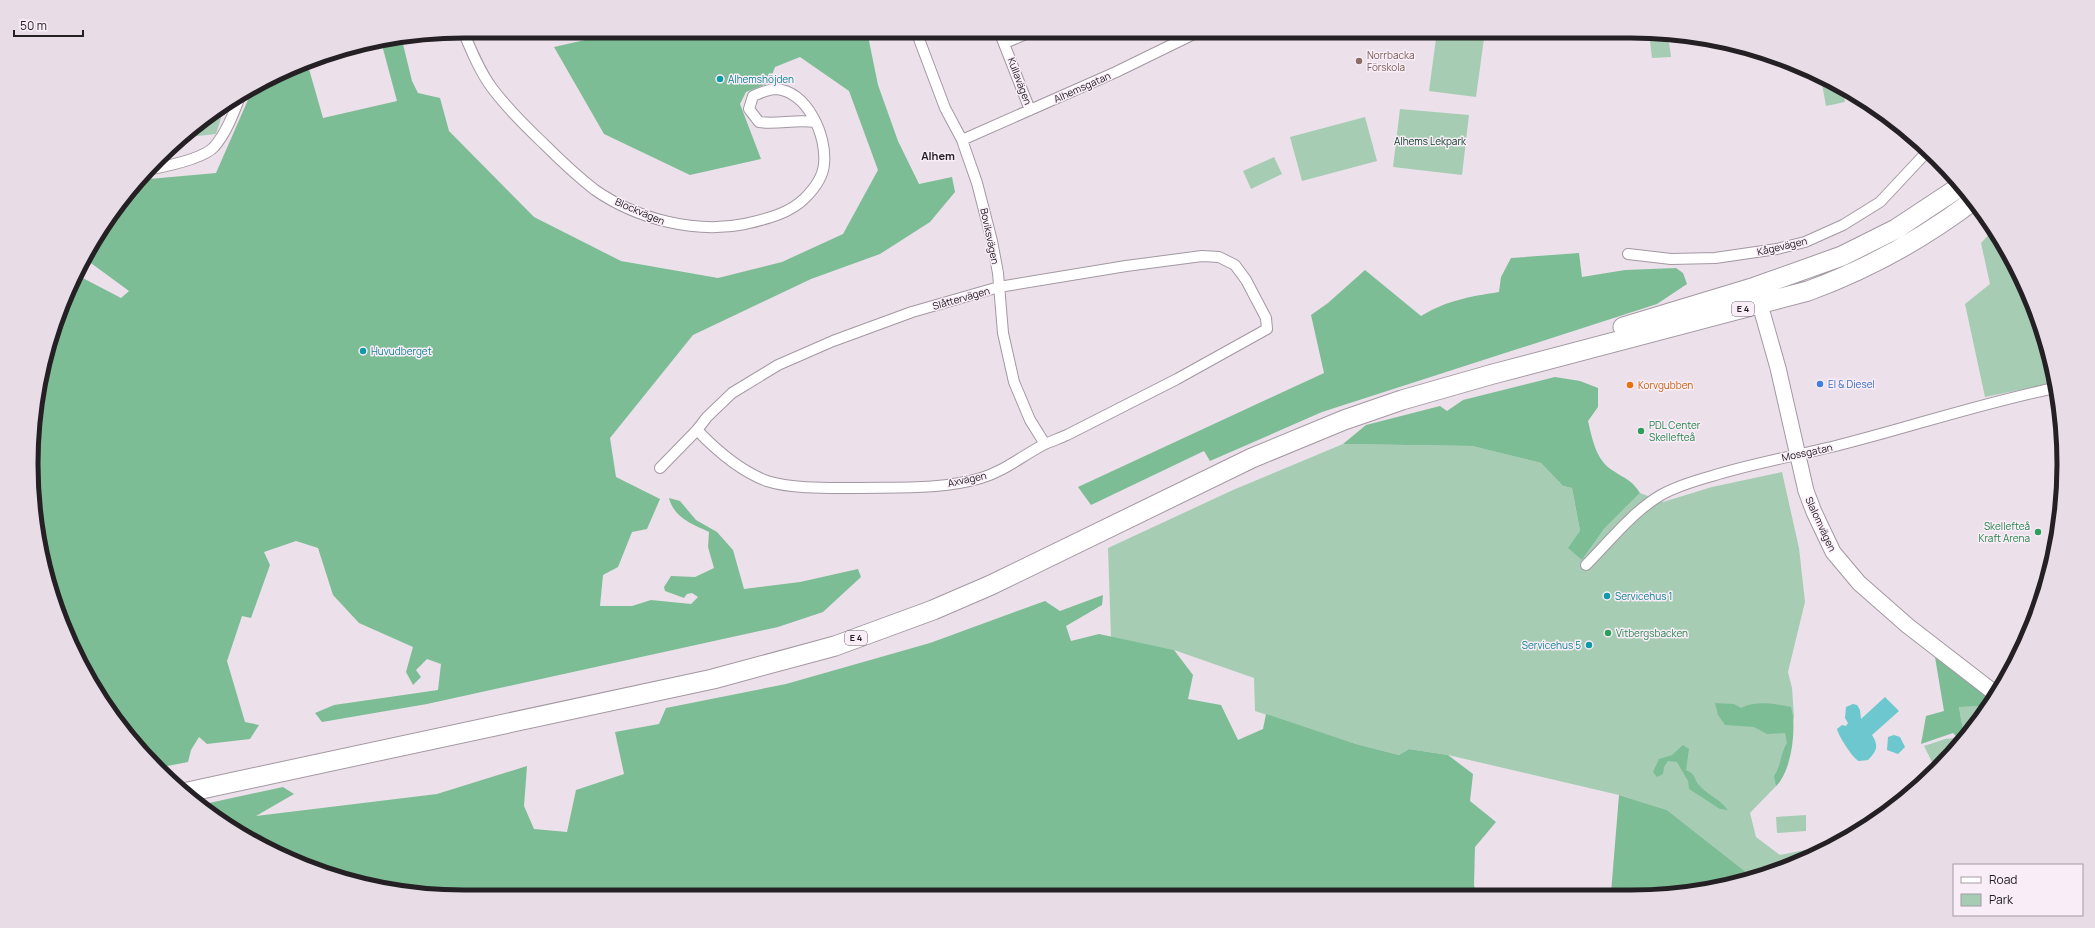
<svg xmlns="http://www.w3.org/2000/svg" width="2095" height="928" viewBox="0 0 2095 928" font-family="Manrope,sans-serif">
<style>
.green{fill:#a6cdb3}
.forest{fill:#7dbd95}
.water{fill:#6cc7ce}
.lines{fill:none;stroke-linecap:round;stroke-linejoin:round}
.street-casing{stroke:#a398a2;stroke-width:12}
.secondary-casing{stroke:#a398a2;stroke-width:17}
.highway-casing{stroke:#a398a2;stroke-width:21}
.street{stroke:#fff;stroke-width:10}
.secondary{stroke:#fff;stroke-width:15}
.highway{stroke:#fff;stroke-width:19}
.education-dot{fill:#8d6e63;stroke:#f9edf8;stroke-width:1.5}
.culture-dot{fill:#0f9aa8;stroke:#f9edf8;stroke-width:1.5}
.shop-dot{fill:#3f7fe0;stroke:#f9edf8;stroke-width:1.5}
.food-dot{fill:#e8710a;stroke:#f9edf8;stroke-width:1.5}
.leisure-dot{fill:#2e9e5b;stroke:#f9edf8;stroke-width:1.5}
.labels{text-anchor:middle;stroke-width:3;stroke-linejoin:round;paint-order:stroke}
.shield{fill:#f9edf8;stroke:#645e64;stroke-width:1}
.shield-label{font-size:9px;font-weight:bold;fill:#242024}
.education-label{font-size:10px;fill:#785e54;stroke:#f9edf8;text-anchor:start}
.culture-label{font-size:10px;fill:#0d838f;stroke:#f9edf8;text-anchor:start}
.street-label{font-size:10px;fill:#242024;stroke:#f9edf8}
.park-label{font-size:10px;fill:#053a20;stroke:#f9edf8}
.shop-label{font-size:10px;fill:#366cbe;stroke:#f9edf8;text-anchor:start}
.food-label{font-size:10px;fill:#c56008;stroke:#f9edf8;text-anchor:start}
.leisure-label{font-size:10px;fill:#27864d;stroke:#f9edf8;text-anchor:start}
.neighbourhood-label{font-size:11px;font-weight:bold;fill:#242024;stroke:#f9edf8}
.rim{fill:none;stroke:#242024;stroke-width:5}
</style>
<rect width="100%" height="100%" fill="#ece0eb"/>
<path class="green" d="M 1437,31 L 1485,31 L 1476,97 L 1429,91 Z
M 1649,33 L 1668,35 L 1671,57 L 1652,58 Z
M 1831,82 L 1842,86 L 1845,102 L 1826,106 L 1822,84 Z
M 225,105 L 216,134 L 179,138 Z
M 1400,109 L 1469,115 L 1462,175 L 1393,167 Z
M 1365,117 L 1377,161 L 1302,181 L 1290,137 Z
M 1274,157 L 1282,174 L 1251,189 L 1243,171 Z
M 1993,230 L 2019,273 L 2049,352 L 2054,383 L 1985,397 L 1965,304 L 1990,284 L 1981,243 Z
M 1343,444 L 1472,446 L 1541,463 L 1563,486 L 1572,488 L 1580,531 L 1582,560 L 1604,529 L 1640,493 L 1663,502 L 1712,487 L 1782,472 L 1799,548 L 1805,602 L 1788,672 L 1792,688 L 1794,717 L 1780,782 L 1750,813 L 1756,837 L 1780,855 L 1835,844 L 1797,864 L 1751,876 L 1667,810 L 1619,795 L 1448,755 L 1409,749 L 1399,755 L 1356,744 L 1255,711 L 1254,678 L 1174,650 L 1111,638 L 1108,548 L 1233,490 Z
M 1990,706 L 1964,736 L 1959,707 Z
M 1954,738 L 1956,744 L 1945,757 L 1932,762 L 1924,746 L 1945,739 Z
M 1806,815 L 1806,831 L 1777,833 L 1776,817 Z"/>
<path class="forest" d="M 625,31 L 867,31 L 878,85 L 898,141 L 919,184 L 952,177 L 955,192 L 930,222 L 880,254 L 811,279 L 693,335 L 610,438 L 616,477 L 660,499 L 647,529 L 632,532 L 618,567 L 603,575 L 600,606 L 632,606 L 651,600 L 691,604 L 698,597 L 692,593 L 687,594 L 684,598 L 665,591 L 664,587 L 671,576 L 695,577 L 714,568 L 708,547 L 709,532 C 692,524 674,518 669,498 L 680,501 L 696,520 L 717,532 L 733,550 L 744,589 L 800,582 L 858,569 L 861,577 L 823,612 L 778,627 L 427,704 L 322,722 L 315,713 L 334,705 L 438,690 L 441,664 L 427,659 L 416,670 L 421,677 L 413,685 L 406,672 L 413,647 L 359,623 L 333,595 L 318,548 L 296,541 L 264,552 L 270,565 L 251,618 L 242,616 L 227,661 L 245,722 L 259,725 L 250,739 L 207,744 L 199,737 L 191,750 L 188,762 L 157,768 L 138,749 L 89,681 L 54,603 L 39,548 L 31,464 L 39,380 L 54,325 L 77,275 L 121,298 L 129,291 L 84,258 L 89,248 L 138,180 L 216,173 L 254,86 L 307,62 L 323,118 L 397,101 L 382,45 L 402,40 L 412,81 L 418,93 L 440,98 L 449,131 L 534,217 L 621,261 L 718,278 L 782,262 L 843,234 L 878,170 L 849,91 L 800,57 L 775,67 L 769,83 L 746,92 L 740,104 L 761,159 L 690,175 L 604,134 L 554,47 Z
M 1579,253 L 1582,277 L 1625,270 L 1676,268 L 1683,273 L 1687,284 L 1657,304 L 1322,412 L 1210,461 L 1204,451 L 1091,505 L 1078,487 L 1324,373 L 1311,315 L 1328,303 L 1365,270 L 1421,316 C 1448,300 1468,297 1499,292 L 1501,277 L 1511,258 Z
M 1555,377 L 1580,381 L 1598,388 L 1598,407 L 1588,421 C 1592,438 1596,460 1612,470 C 1625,479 1631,479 1640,493 L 1604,529 L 1582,560 L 1568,548 L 1580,531 L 1572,488 L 1563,486 L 1541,463 L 1472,446 L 1343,444 L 1366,425 L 1440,406 L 1447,411 L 1463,400 Z
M 1103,595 L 1102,605 L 1066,626 L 1071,641 L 1099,634 L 1174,650 L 1193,675 L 1188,699 L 1221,705 L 1238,740 L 1263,729 L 1266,714 L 1356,744 L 1399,755 L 1409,749 L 1448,755 L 1473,774 L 1470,801 L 1496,822 L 1475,847 L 1474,885 L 1476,894 L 464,897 L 380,889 L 325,874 L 248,839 L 200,805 L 283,787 L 294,794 L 256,816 L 437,794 L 527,766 L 524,806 L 534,829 L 567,832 L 576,790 L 624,774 L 615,732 L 659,724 L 666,708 L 786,684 L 930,643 L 1045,601 L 1060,611 Z
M 1933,645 L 1996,694 L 1990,706 L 1959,707 L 1964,736 L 1960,740 L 1953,733 L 1921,744 L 1926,716 L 1944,711 Z
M 1715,703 L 1734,704 L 1741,708 C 1756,700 1776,704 1791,707 C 1797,726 1792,771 1776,786 L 1774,776 C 1782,764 1780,754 1787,743 L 1785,733 L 1767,734 L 1754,727 L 1725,725 L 1718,715 Z
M 1683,745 L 1689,749 L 1686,770 C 1696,775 1693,776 1698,784 C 1706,794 1720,799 1728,810 L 1720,809 L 1689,789 L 1688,781 L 1677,762 L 1668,761 L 1664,767 L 1663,774 L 1657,777 L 1653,772 L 1659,759 L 1672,755 Z
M 1619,795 L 1667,810 L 1751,876 L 1688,893 L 1611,893 Z"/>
<path class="water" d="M 1885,697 L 1899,711 L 1872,735 C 1879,746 1877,751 1868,760 C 1866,760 1861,761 1859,761 C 1853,759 1838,735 1837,729 L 1842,725 L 1846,726 L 1848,723 L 1845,718 L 1846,707 L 1853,704 L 1857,705 L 1860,710 L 1861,719 Z
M 1894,735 L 1900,737 L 1905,747 L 1898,754 L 1887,750 L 1888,737 Z"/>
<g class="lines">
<g class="street-casing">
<path id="street" d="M 463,31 C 471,50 480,72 492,88 C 507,108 525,126 543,143 C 559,159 577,176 595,190 C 637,219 695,234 745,224 C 766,219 789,214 805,198 C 814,189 823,177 824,164 C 827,136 808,92 776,89 C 768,89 760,93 753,96 L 749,109 L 759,122 C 778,125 794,119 815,122
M 916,31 L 945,108 L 962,140 L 977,183 L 992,241 L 998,273 L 1003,333 L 1014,382 L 1030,420 L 1045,444
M 999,31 L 1030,110
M 1005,43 L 1033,31
M 962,140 L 1116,72 L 1200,31
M 147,170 C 163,167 203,159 214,147 C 227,132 234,112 241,94
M 1628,254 L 1671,259 L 1715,258 L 1777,249 L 1805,242 L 1843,225 L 1880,202 L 1924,155 L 1927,149
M 660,468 L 697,430 L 707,417 L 732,393 L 778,365 L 833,341 L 912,312 L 999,287 L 1126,266 L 1202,256 L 1219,257 L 1235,265 L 1246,280 L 1266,318 L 1267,329 L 1177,379 L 1067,435 C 1060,438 1052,441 1045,444 C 1023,455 1005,471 981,478 C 941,490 896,487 854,488 C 830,488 791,489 767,481 C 740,471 717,451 697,430
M 1586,565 C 1609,542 1632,512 1661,495 C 1677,486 1694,481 1712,476 C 1757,462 1802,455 1847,443 C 1917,425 1985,402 2055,388"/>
</g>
<g class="secondary-casing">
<path id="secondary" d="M 1757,294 L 1778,368 L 1806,491 L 1814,512 L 1833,552 L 1859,583 L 1908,626 L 1996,694"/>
</g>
<g class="highway-casing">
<path id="highway" d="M 1623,327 L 1755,287 L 1842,256 L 1896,229 L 1961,186
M 183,793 L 713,679 L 835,646 L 933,610 L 991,585 L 1252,458 L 1344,420 L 1402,400 L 1493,374 L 1808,291 C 1868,269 1924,238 1974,200"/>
</g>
<use href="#street" class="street"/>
<use href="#secondary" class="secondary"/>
<use href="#highway" class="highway"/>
</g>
<circle class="education-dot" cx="1359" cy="61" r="4"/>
<g class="culture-dot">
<circle cx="720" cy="79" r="4"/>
<circle cx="363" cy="351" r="4"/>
<circle cx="1607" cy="596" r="4"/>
<circle cx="1589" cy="645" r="4"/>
</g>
<circle class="shop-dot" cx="1820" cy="384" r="4"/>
<circle class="food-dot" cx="1630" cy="385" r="4"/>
<g class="leisure-dot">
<circle cx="1641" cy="431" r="4"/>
<circle cx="2038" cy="532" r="4"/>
<circle cx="1608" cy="633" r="4"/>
</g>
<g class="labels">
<g class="shield">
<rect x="1732" y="302" width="22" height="14" rx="3"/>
<rect x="845" y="631" width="22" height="14" rx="3"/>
</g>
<g class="shield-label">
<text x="1743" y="312">E 4</text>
<text x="856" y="641">E 4</text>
</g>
<g class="education-label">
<text x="1367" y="59">Norrbacka<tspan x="1367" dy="12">Förskola</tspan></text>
</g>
<g class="culture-label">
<text x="728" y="83">Alhemshöjden</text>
<text x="371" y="355">Huvudberget</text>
<text x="1615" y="600">Servicehus 1</text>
<text x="1581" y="649" text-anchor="end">Servicehus 5</text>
</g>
<g class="street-label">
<text transform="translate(1020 81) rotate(69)" y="4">Kullavägen</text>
<text transform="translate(1082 87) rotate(-24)" y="4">Alhemsgatan</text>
<text transform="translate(640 211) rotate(23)" y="4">Blockvägen</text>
<text transform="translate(990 236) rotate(78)" y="4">Boviksvägen</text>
<text transform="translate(1782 246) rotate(-13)" y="4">Kågevägen</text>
<text transform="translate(961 298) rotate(-16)" y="4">Slåttervägen</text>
<text transform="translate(1807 452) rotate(-12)" y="4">Mossgatan</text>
<text transform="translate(967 479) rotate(-12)" y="4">Axvägen</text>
<text transform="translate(1821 524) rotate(65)" y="4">Slalomvägen</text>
</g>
<g class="park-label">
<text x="1430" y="145">Alhems Lekpark</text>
</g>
<g class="shop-label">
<text x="1828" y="388">El &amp; Diesel</text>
</g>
<g class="food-label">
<text x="1638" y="389">Korvgubben</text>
</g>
<g class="leisure-label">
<text x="1649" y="429">PDL Center<tspan x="1649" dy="12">Skellefteå</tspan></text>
<text x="2030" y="530" text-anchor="end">Skellefteå<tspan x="2030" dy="12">Kraft Arena</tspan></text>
<text x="1616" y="637">Vitbergsbacken</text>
</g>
<g class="neighbourhood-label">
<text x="938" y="160">Alhem</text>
</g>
</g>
<path d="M0 0H2095V928H0ZM464 38H1631A426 426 0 0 1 2057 464V464A426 426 0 0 1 1631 890H464A426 426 0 0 1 38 464V464A426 426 0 0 1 464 38Z" fill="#e8dde7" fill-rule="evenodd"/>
<path class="rim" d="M464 38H1631A426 426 0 0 1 2057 464V464A426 426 0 0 1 1631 890H464A426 426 0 0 1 38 464V464A426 426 0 0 1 464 38Z"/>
<rect x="1953" y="864" width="130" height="52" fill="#f9edf8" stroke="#a49ba3"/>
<rect x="1961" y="877" width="20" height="6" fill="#ffffff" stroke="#a49ba3"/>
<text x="1989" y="884" font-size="12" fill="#242024">Road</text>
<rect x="1961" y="894" width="20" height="12" fill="#a6cdb3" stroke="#a49ba3"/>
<text x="1989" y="904" font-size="12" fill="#242024">Park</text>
<path d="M14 30v6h69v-6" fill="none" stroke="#242024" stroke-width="2"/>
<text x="20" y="30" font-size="12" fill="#242024" stroke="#f9edf8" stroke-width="3" paint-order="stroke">50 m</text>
</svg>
